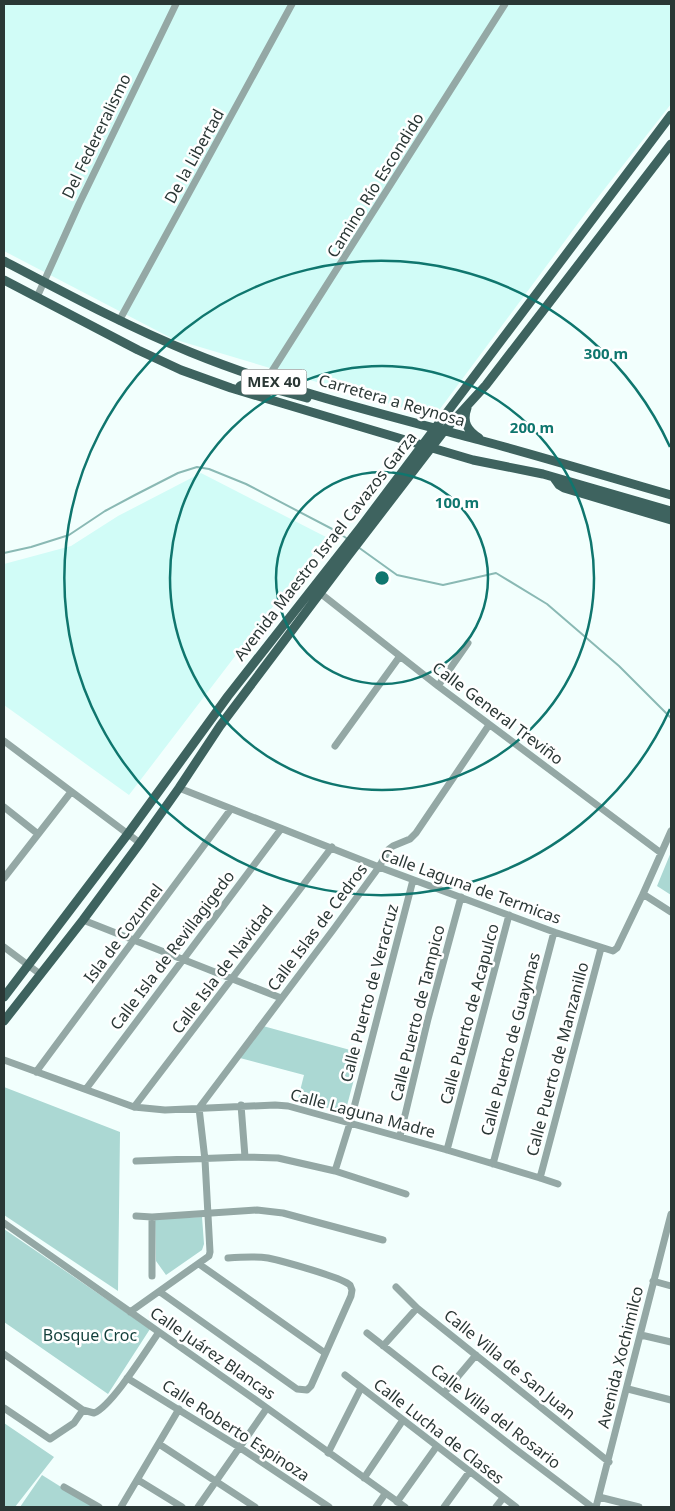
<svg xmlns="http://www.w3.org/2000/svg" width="675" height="1511" viewBox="0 0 675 1511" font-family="'Noto Sans',sans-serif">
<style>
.built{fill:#d1fcf7}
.green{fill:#abd8d3}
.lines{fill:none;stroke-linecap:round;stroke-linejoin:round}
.stream{stroke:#8ab9b4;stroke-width:2}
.minor{stroke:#94a8a5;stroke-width:7}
.major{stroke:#3e635f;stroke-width:9}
.ring{fill:none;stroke:#0f766e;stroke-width:2.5}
.labels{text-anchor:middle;stroke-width:5;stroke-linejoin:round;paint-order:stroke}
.shield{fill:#fff;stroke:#6a7372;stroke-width:1}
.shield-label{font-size:15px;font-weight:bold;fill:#2a3735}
.street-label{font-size:16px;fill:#2a3735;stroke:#fff}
.park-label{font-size:16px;fill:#133f3b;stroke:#fff}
.centre{fill:#0f766e;stroke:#fff;stroke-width:2.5}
.ring-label{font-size:15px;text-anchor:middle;font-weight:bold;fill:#0f766e;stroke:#fff;stroke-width:5;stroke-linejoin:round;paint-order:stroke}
</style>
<rect width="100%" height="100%" fill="#f2fffd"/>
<path class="built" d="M 4,4 L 671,4 L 671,104 L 588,210 L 434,417 L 173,339 L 4,251 Z
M 201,473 L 326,537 L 129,795 L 4,705 L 4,564 L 71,546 L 118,516 Z"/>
<path class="green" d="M 671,852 L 671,895 L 657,886 Z
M 263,1026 L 361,1053 L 345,1113 L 298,1099 L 304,1075 L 240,1058 Z
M 4,1087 L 120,1132 L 118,1291 L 4,1215 Z
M 202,1217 L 204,1244 L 202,1250 L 166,1275 L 156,1261 L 155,1219 Z
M 4,1229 L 150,1329 L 108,1394 L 4,1322 Z
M 4,1423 L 54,1457 L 15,1507 L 4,1507 Z
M 42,1475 L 93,1507 L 20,1507 Z"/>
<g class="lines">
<path class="stream" d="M 358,547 L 397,575 L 443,585 L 496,573 L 547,604 L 619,666 L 671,718
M 4,553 L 31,547 L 69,535 L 105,511 L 135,495 L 178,473 L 197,467 L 209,469 L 246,484 L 336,531 L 349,540"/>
<path class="minor" d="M 37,297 L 79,204 L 176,4
M 119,321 L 292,4
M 267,379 L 505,4
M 320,593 L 438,686 L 661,853
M 438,686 L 468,643
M 4,741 L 140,843
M 335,746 L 400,656
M 179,788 L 379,867 L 554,932 L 613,951 L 617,948 L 643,894 L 671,831
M 4,807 L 38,834
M 4,878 L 71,792
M 643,894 L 671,912
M 83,920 L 281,998
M 4,947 L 40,974
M 4,1060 L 134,1107 L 165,1110 L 275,1105 L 288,1106 L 447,1150 L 540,1178 L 558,1184
M 36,1072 L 231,809
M 86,1089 L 281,829
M 241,1105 L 245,1157
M 134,1107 L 332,847
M 400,1136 L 428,1019 L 461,897
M 447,1150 L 509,915
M 136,1161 L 245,1157 L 278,1158 L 335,1171 L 406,1194
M 493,1164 L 554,932
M 335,1171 L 350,1123 L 413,880
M 540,1178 L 601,948
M 136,1216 L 152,1217 L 257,1210 L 283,1213 L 383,1240
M 152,1217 L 152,1276
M 4,1223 L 267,1408 L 405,1507
M 199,1264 L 325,1353
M 653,1281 L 671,1286
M 396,1287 L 417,1308 L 609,1462
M 160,1292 L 297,1389 L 307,1390 L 311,1386 L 351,1296 L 352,1290 L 350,1285 C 341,1277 282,1261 268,1258 C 255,1256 241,1257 228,1258
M 130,1312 L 209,1256 L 210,1252 L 205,1160 L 199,1108 L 333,930 L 379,867 L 389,849 L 393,846 L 410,839 L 416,833 L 489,725
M 367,1333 L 514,1448 L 592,1507
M 641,1335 L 671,1342
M 383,1346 L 417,1308
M 4,1354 L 83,1410 L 94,1413 C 112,1406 147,1349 159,1332
M 345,1375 L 516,1507
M 127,1378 L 239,1447 L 329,1507
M 628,1389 L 671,1400
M 444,1393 L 476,1355
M 4,1408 L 50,1439 L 74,1423 L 83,1410
M 159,1444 L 255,1507
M 328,1453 L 361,1388
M 364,1478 L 403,1420
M 138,1480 L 182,1507
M 64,1487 L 99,1507
M 599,1497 L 639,1507
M 397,1502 L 437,1446
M 121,1507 L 179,1409
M 198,1507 L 267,1408
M 376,1507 L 385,1494
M 444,1507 L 470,1471
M 496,1507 L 503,1498
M 596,1507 L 671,1214"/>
<path class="major" d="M 4,261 C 65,293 126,326 190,352 C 283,390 386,415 483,441 C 546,458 608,477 671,495
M 4,280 L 138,350 L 181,370 L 231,388 L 422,445 L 473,460 L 543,474 L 671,511
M 239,390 L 240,386 L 248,382 L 307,398
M 467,408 C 462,422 467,430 479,438
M 554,478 L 559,485 L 564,488 L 671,520
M 4,997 L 127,835 L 228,696 L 360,528 L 671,115
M 4,1021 L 83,920 L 140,843 L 179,788 L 220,726 L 348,556 L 444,431 L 486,385 L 671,144"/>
</g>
<g class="ring">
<circle cx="382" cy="578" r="106"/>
<circle cx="382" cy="578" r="212"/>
<path d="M670 709A317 317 0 1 1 670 447"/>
</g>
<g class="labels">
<rect class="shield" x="241.5" y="369.5" width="65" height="25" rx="4"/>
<g class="shield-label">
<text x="274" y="387">MEX 40</text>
</g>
<g class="street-label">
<text transform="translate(96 136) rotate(-64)" y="6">Del Federeralismo</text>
<text transform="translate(194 156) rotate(-61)" y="6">De la Libertad</text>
<text transform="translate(375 185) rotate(-58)" y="6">Camino Río Escondido</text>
<text transform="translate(392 400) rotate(16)" y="6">Carretera a Reynosa</text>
<text transform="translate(325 546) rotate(-52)" y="6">Avenida Maestro Israel Cavazos Garza</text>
<text transform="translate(498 713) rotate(37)" y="6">Calle General Treviño</text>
<text transform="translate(471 886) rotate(20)" y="6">Calle Laguna de Termicas</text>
<text transform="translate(317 927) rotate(-53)" y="6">Calle Islas de Cedros</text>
<text transform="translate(123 933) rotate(-53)" y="6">Isla de Cozumel</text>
<text transform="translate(172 950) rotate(-53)" y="6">Calle Isla de Revillagigedo</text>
<text transform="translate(222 969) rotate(-53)" y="6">Calle Isla de Navidad</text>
<text transform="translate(369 993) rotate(-75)" y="6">Calle Puerto de Veracruz</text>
<text transform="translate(417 1013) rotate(-76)" y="6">Calle Puerto de Tampico</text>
<text transform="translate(469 1014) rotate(-75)" y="6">Calle Puerto de Acapulco</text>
<text transform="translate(510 1044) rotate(-75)" y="6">Calle Puerto de Guaymas</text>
<text transform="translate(557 1059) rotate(-75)" y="6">Calle Puerto de Manzanillo</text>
<text transform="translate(363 1113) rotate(15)" y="6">Calle Laguna Madre</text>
<text transform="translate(213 1353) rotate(35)" y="6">Calle Juárez Blancas</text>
<text transform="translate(620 1357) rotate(-76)" y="6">Avenida Xochimilco</text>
<text transform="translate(510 1364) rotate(39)" y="6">Calle Villa de San Juan</text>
<text transform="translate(496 1416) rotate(38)" y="6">Calle Villa del Rosario</text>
<text transform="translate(236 1430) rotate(33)" y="6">Calle Roberto Espinoza</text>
<text transform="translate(439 1431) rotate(38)" y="6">Calle Lucha de Clases</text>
</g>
<g class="park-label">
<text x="90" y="1341">Bosque Croc</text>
</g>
</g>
<circle cx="382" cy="578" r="8" class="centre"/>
<g class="ring-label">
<text x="606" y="359">300 m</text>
<text x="532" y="433">200 m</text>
<text x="457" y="508">100 m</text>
</g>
<rect width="675" height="1511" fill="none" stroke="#2a3735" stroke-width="10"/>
</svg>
